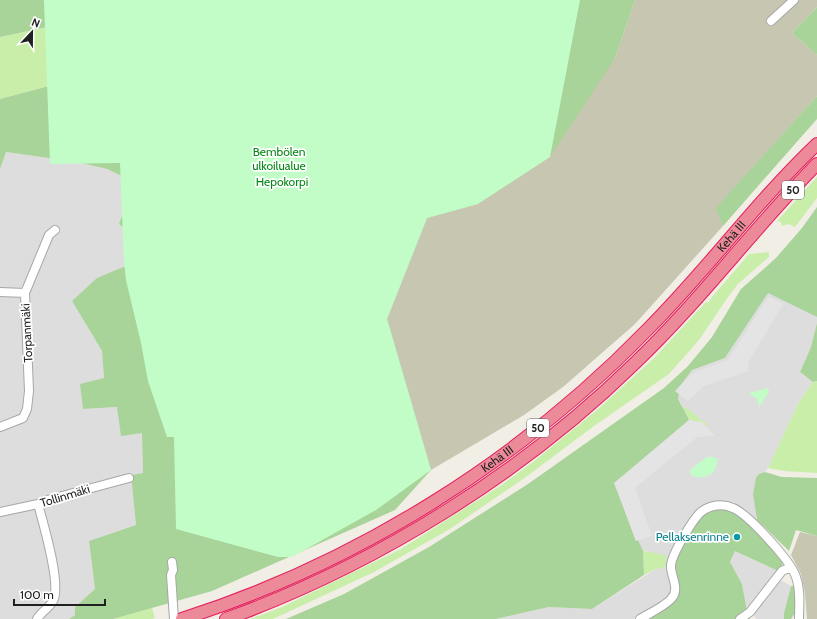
<svg xmlns="http://www.w3.org/2000/svg" width="817" height="619" viewBox="0 0 817 619" font-family="Cabin,sans-serif">
<style>
.residential{fill:#dedddd}
.construction{fill:#c6c6b1}
.grass{fill:#c9eeaa}
.forest{fill:#a8d399}
.park{fill:#c2fdc8}
.parking{fill:#e4e4e4}
.lines{fill:none;stroke-linecap:round;stroke-linejoin:round}
.minor-casing{stroke:#a7a7a7;stroke-width:10}
.highway-casing{stroke:#e51d5c;stroke-width:14}
.minor{stroke:#fff;stroke-width:8}
.highway{stroke:#ec8a99;stroke-width:12}
.culture-dot{fill:#0f9aa8;stroke:#fff;stroke-width:1.5}
.labels{text-anchor:middle;stroke-width:3.5;stroke-linejoin:round;paint-order:stroke}
.shield{fill:#fff;stroke:#636363;stroke-width:1}
.shield-label{font-size:11px;font-weight:bold;fill:#202020}
.park-label{font-size:12px;fill:#058714;stroke:#fff}
.street-label{font-size:12px;fill:#202020;stroke:#fff}
.culture-label{font-size:12px;fill:#0d838f;stroke:#fff;text-anchor:end}
</style>
<rect width="100%" height="100%" fill="#f1eee6"/>
<path class="residential" d="M 5,152 L 77,162 L 107,169 L 135,182 L 129,232 L 133,263 L 72,301 L 102,351 L 104,378 L 83,409 L 117,407 L 142,433 L 143,473 L 131,475 L 136,525 L 89,541 L 95,589 L 75,607 L 75,615 L 69,619 L 0,619 L 0,169 Z
M 768,292 L 817,317 L 817,323 L 811,347 L 800,372 L 813,382 L 799,402 L 768,468 L 765,472 L 759,474 L 753,494 L 757,520 L 751,526 L 674,569 L 679,593 L 677,598 L 647,619 L 496,619 L 549,607 L 592,609 L 656,569 L 666,567 L 650,552 L 643,551 L 638,541 L 636,541 L 614,483 L 682,406 L 678,399 L 679,393 L 675,391 L 692,370 L 725,358 Z
M 735,551 L 778,571 L 747,611 L 742,584 L 730,562 Z
M 778,579 L 791,586 L 784,613 L 784,619 L 757,619 L 751,613 Z"/>
<path class="construction" d="M 635,0 L 817,0 L 817,7 L 792,33 L 817,55 L 817,96 L 717,208 L 723,226 L 635,324 L 563,387 L 524,415 L 431,470 L 387,319 L 427,218 L 478,204 L 615,58 Z
M 800,532 L 817,536 L 817,619 L 807,619 L 805,593 L 801,574 L 791,555 Z"/>
<path class="grass" d="M 174,0 L 128,65 L 0,99 L 0,37 Z
M 817,177 L 817,198 L 795,227 L 789,224 L 782,226 L 781,222 L 777,221 Z
M 769,252 L 769,257 L 738,284 L 728,297 L 699,340 L 669,374 L 594,426 L 526,477 L 450,529 L 374,572 L 273,619 L 250,619 L 282,607 L 401,549 L 500,486 L 533,462 L 597,410 L 654,358 L 706,302 L 708,303 L 712,297 L 749,254 Z
M 817,381 L 817,473 L 784,471 L 768,468 L 799,402 L 813,382 Z
M 682,406 L 689,410 L 708,425 L 704,425 L 702,422 L 689,420 Z
M 643,551 L 666,555 L 666,567 L 656,569 L 644,575 Z
M 152,608 L 155,618 L 152,619 L 113,619 Z"/>
<path class="forest" d="M 0,0 L 174,0 L 0,37 Z
M 418,0 L 635,0 L 615,58 L 550,157 L 478,204 L 427,218 L 387,319 L 431,470 L 395,510 L 212,591 L 113,619 L 69,619 L 75,615 L 75,607 L 95,589 L 89,541 L 136,525 L 131,475 L 143,473 L 142,433 L 121,436 L 117,407 L 83,409 L 80,384 L 104,378 L 102,351 L 72,301 L 97,278 L 133,263 L 129,232 L 119,224 L 135,182 L 107,169 L 77,162 L 6,152 L 0,169 L 0,99 L 128,65 Z
M 817,7 L 817,55 L 792,33 Z
M 817,96 L 817,119 L 723,226 L 716,208 Z
M 817,207 L 817,317 L 768,293 L 725,358 L 692,370 L 676,391 L 679,393 L 678,399 L 689,420 L 615,483 L 636,541 L 638,540 L 643,551 L 644,575 L 592,609 L 549,607 L 496,619 L 286,619 L 344,594 L 429,547 L 528,484 L 664,388 L 688,366 L 712,337 L 741,289 L 776,258 L 802,228 Z
M 817,323 L 817,381 L 813,382 L 800,372 L 811,347 Z
M 765,472 L 782,477 L 817,478 L 817,536 L 796,530 L 789,551 L 757,520 L 753,494 L 756,478 L 759,474 Z
M 719,507 L 739,514 L 784,560 L 782,566 L 778,571 L 735,551 L 730,562 L 742,584 L 747,611 L 736,619 L 647,619 L 677,598 C 681,587 674,578 674,567 C 674,557 694,522 702,515 C 707,511 714,509 719,507 Z
M 791,586 L 796,586 L 797,613 L 795,613 L 791,619 L 784,619 L 784,613 Z"/>
<path class="park" d="M 44,0 L 580,0 L 550,157 L 478,204 L 427,218 L 387,319 L 431,470 L 376,510 L 292,557 L 278,557 L 176,529 L 174,437 L 167,437 L 148,381 L 141,343 L 126,280 L 124,262 L 120,163 L 50,164 Z
M 768,388 L 769,392 L 759,407 L 757,399 L 749,393 Z
M 707,457 L 713,457 L 718,459 C 717,464 715,472 711,474 C 706,478 693,479 690,473 L 691,469 Z"/>
<path class="parking" d="M 768,297 L 779,301 L 783,304 L 748,363 L 749,371 L 704,386 L 688,401 L 675,391 L 694,372 L 728,360 Z
M 689,420 L 702,422 L 715,436 L 697,437 L 635,488 L 652,536 L 636,541 L 614,483 Z"/>
<g class="lines">
<g class="minor-casing">
<path id="minor" d="M 771,21 L 794,0
M 0,292 L 25,293
M 0,427 L 23,418 L 27,409 L 29,391 L 25,293 L 49,235 L 55,230
M 0,512 L 38,504 L 47,500 L 129,478
M 172,562 L 173,570 L 171,575 L 174,619
M 37,619 C 41,612 49,608 53,601 C 62,585 43,523 38,504
M 640,619 C 648,614 665,606 671,599 C 681,589 670,576 671,565 C 672,554 693,519 701,512 C 710,505 722,503 733,508 C 748,514 791,561 796,577 C 801,590 799,605 799,619
M 740,619 L 750,612 L 782,571 L 791,567"/>
</g>
<g class="highway-casing">
<g id="highway">
<path id="s1" d="M 182,619 C 357,563 520,461 648,329 C 707,270 757,201 817,144"/>
<path d="M 226,619 C 375,565 522,474 635,363 C 700,301 754,228 817,164"/>
</g>
</g>
<use href="#minor" class="minor"/>
<use href="#highway" class="highway"/>
</g>
<circle class="culture-dot" cx="737" cy="537" r="4"/>
<g class="labels">
<g class="shield">
<rect x="782" y="181" width="22" height="18" rx="3"/>
<rect x="527" y="419" width="22" height="18" rx="3"/>
</g>
<g class="shield-label">
<text x="793" y="194">50</text>
<text x="538" y="432">50</text>
</g>
<g class="park-label">
<text x="279" y="156">Bembölen<tspan x="279" dy="14">ulkoilualue</tspan></text>
<text x="282" y="186">Hepokorpi</text>
</g>
<g class="street-label">
<text dy="4" stroke="none"><textPath href="#s1" startOffset="679">Kehä III</textPath></text>
<text transform="translate(27 333) rotate(-93)" y="4">Torpanmäki</text>
<text dy="4" stroke="none"><textPath href="#s1" startOffset="355">Kehä III</textPath></text>
<text transform="translate(65 496) rotate(-17)" y="4">Tollinmäki</text>
</g>
<g class="culture-label">
<text x="729" y="541">Pellaksenrinne</text>
</g>
</g>
<g transform="translate(32 32) rotate(22)" stroke="#ffffff" stroke-width="3" paint-order="stroke">
<path d="M0-3L7 15L0 10L-7 15Z" fill="#202020"/>
<text y="-6" font-size="11" font-weight="bold" text-anchor="middle" fill="#202020">N</text>
</g>
<path d="M14 599v6h91v-6" fill="none" stroke="#202020" stroke-width="2"/>
<text x="20" y="599" font-size="12" fill="#202020" stroke="#ffffff" stroke-width="3" paint-order="stroke">100 m</text>
</svg>
